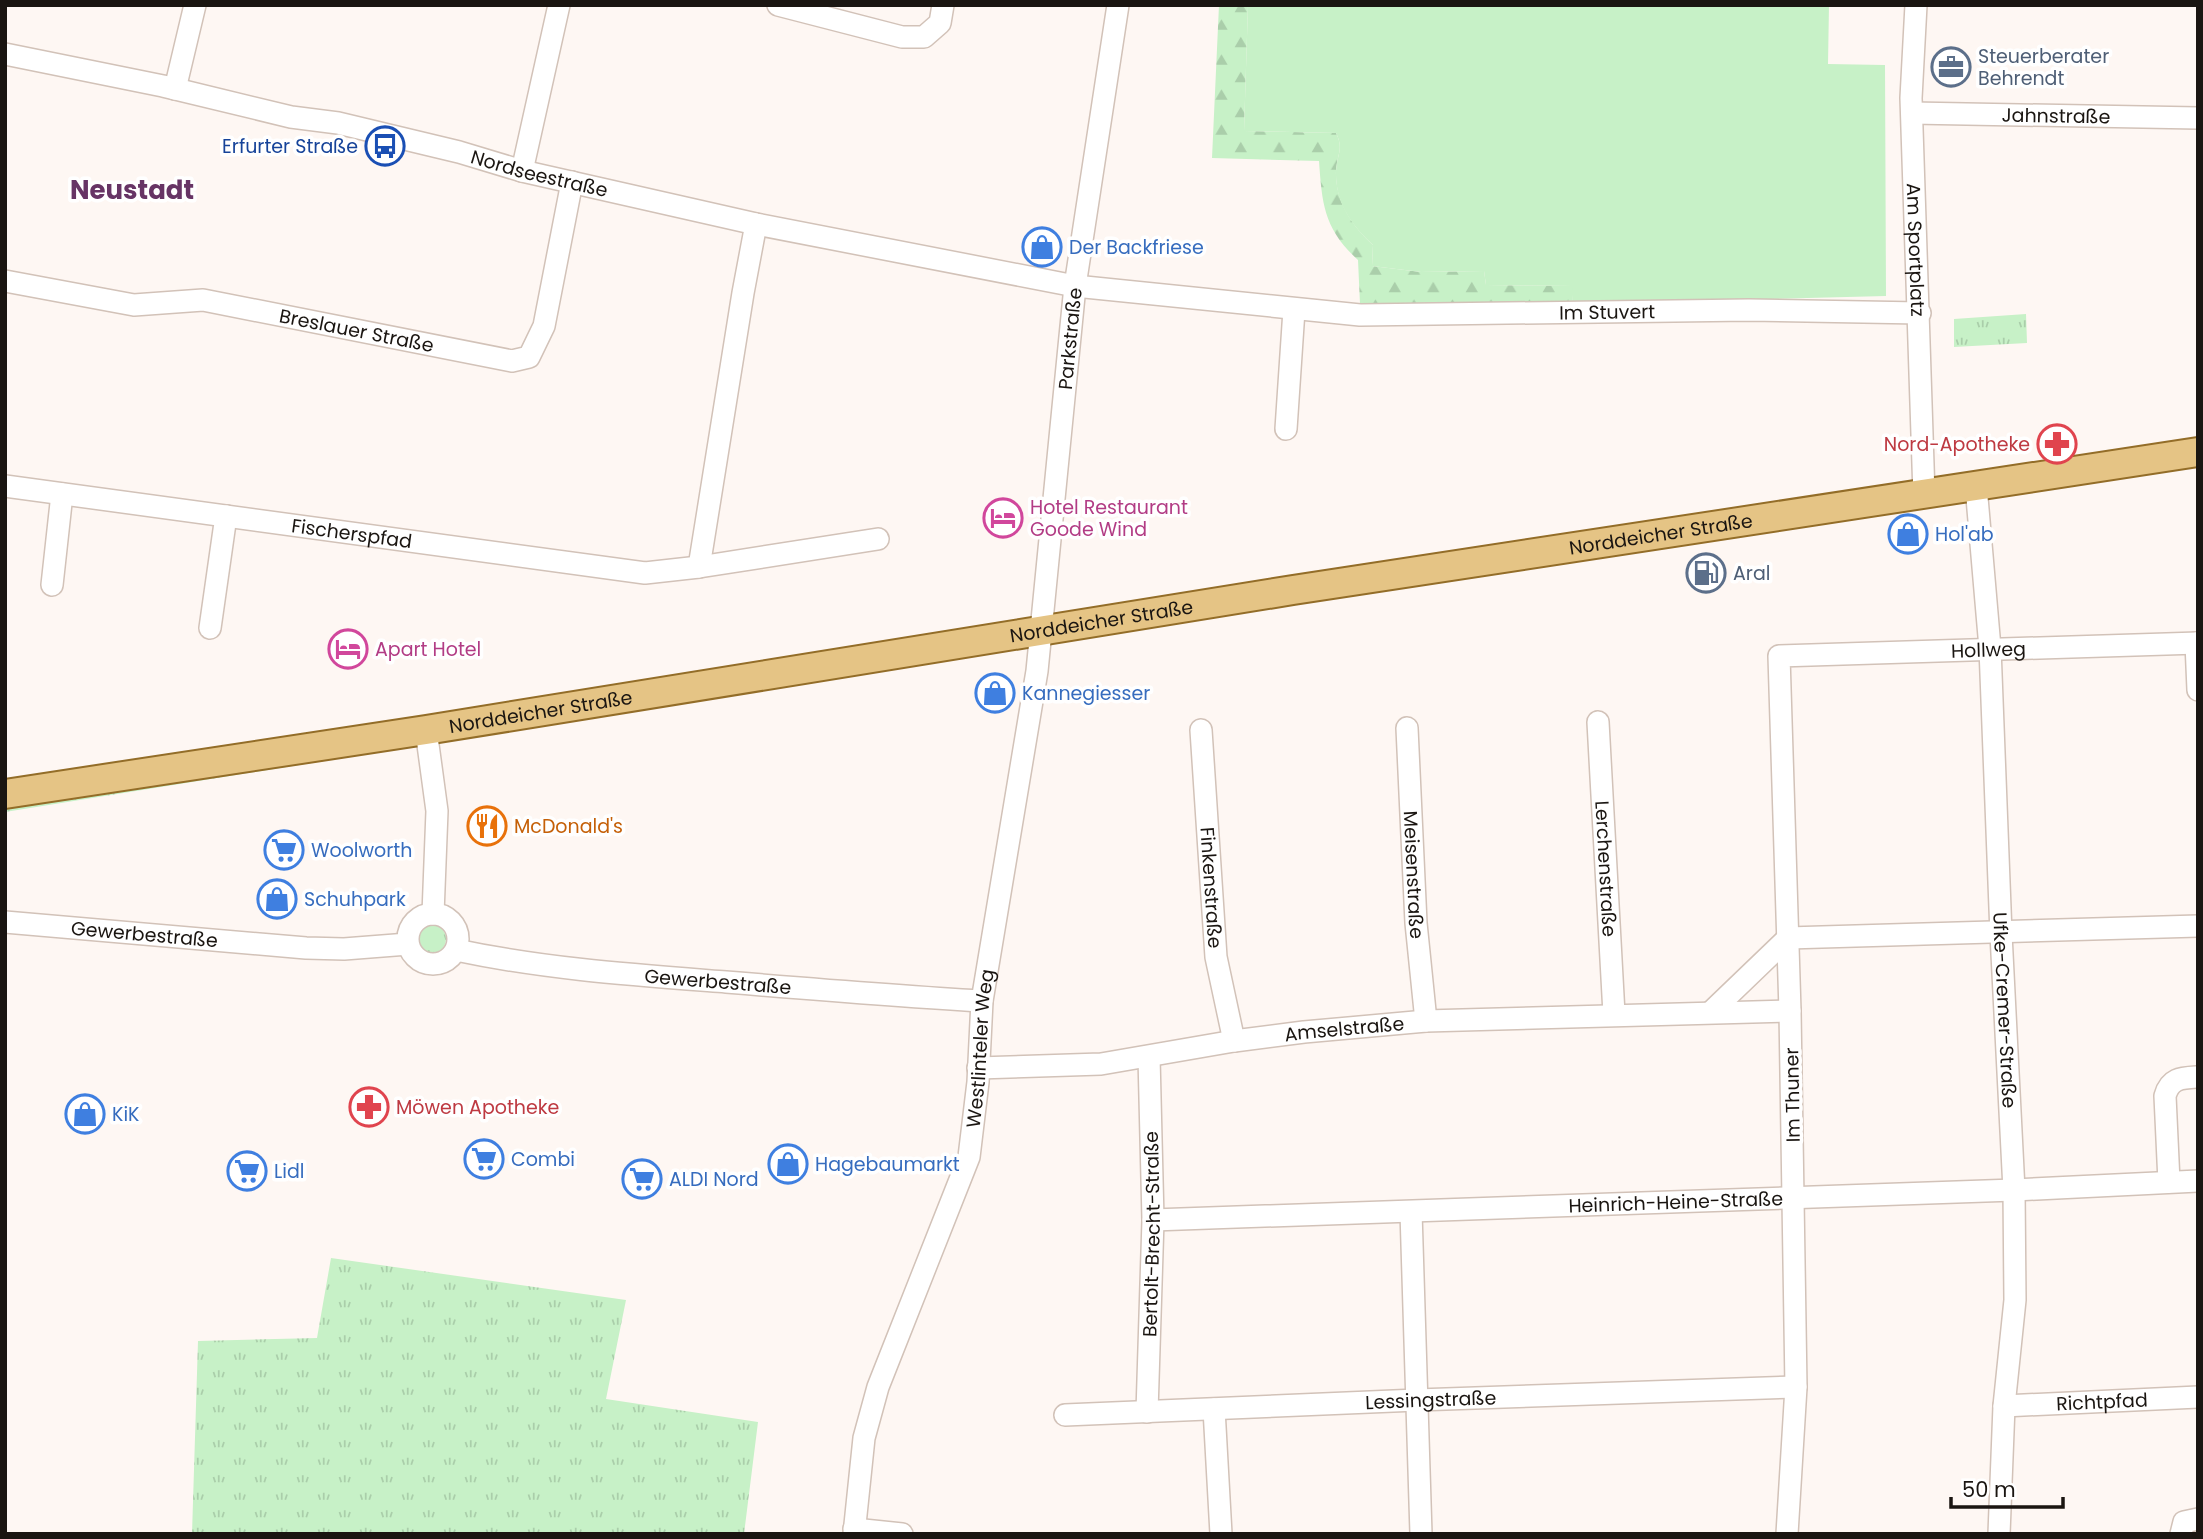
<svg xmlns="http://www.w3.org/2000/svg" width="2203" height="1539" viewBox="0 0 2203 1539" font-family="Poppins,sans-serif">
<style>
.grass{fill:url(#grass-tufts)}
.forest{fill:url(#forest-firs)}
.pitch{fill:#c7f1c7}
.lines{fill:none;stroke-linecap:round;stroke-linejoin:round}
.minor-casing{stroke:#d2c2b8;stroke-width:24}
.major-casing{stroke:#936d28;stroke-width:32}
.minor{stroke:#fff;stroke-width:21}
.major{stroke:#e5c485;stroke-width:28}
.labels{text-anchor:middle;stroke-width:7;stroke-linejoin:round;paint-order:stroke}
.service-label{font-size:19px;fill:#4e5e75;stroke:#fff;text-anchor:start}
.street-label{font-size:19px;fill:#1a1511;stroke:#fff}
.transit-label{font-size:19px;fill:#164399;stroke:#fff;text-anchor:end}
.shop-label{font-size:19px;fill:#366cbe;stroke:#fff;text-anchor:start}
.health-label{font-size:19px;fill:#be3a42;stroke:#fff;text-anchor:end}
.hotel-label{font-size:19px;fill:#b23c85;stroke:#fff;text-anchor:start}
.food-label{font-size:19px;fill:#c56008;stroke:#fff;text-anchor:start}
.district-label{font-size:26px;font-weight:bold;fill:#673465;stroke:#fff}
</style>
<defs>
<pattern id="grass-tufts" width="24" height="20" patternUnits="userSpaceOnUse" patternTransform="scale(1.75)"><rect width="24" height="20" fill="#c7f1c7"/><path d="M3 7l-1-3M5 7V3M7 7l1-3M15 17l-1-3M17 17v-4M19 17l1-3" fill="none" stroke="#aaceaa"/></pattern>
<pattern id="forest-firs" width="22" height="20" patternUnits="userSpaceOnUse" patternTransform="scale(1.75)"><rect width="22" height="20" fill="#c7f1c7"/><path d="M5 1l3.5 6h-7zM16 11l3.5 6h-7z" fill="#aaceaa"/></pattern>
</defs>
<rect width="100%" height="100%" fill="#fef7f3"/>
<path class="grass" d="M 2026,314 L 2027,343 L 1954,347 L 1954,319 Z
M 378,747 L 380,752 L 5,812 L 5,808 Z
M418 939a14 14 0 1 1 28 0a14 14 0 1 1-28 0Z
M 331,1258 L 626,1300 L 606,1399 L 758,1422 L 744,1534 L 192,1534 L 198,1341 L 317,1338 Z"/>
<path class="forest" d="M 1219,5 L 1248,5 L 1244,131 L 1336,133 C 1344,149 1337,154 1336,171 C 1335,201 1352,226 1373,245 L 1372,266 L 1421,272 L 1484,271 L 1486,285 L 1574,286 L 1572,304 L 1360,304 L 1358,260 C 1324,229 1322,204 1319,161 L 1212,158 Z"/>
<path class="pitch" d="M 1248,5 L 1829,5 L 1828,64 L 1885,65 L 1886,296 L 1572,304 L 1573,286 L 1486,285 L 1484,271 L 1421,272 L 1372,266 L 1373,245 C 1351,225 1335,202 1336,171 C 1337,154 1344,149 1336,133 L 1244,131 Z"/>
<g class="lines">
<g class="minor-casing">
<g id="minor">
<path d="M 778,5 L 902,37 L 924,37 L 940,23 L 943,5"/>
<path id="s1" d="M 1916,5 L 1911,98 L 1924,495"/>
<path id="s2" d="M 5,54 L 163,86 L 291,117 L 338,123 L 459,152 L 522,171 L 756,224 L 1075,286 L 1360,315 L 1749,310 L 1920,313"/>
<path d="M 175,89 L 195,5"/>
<path id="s3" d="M 1912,113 L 2198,118"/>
<path d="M 522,171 L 559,5"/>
<path id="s4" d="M 5,281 L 134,305 L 203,300 L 512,361 L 529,357 L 544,326 L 572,182"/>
<path d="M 1286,429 L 1294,310"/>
<path id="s5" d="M 5,486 L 645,573 L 699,567 L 878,539"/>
<path id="s6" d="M 1976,486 L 1990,648 L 2001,934 L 2014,1190 L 2015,1300 L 2004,1406 L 1999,1534"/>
<path d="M 699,567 L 743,293 L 756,224"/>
<path d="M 52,585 L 62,494"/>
<path d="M 210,628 L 226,516"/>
<path d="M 2196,643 L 2198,690"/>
<path id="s7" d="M 1598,722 L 1614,1014"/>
<path id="s8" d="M 1407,728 L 1416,923 L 1426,1021"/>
<path d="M 426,730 L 437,811 L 433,914"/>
<path id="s9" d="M 1201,730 L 1216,957 L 1234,1041"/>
<circle cx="433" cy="939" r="25"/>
<path id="s10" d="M 5,922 L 306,948 L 344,949 L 408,944"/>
<path id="s11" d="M 456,950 C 545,969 635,975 726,982 C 811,989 896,996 982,1001"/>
<path d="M 1711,1012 L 1788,938 L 2198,926"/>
<path id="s12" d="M 978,1068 L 1101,1064 L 1234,1041 L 1304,1032 L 1426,1021 L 1790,1011"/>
<path d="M 2169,1182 L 2165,1096 C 2170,1078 2181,1078 2198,1077"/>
<path d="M 1411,1212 L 1421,1534"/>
<path id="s13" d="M 1153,1220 L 2014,1190 L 2198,1181"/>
<path id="s14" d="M 2004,1406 L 2198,1397"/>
<path d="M 1214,1409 L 1221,1534"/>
<path id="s15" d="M 1147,1412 L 1153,1220 L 1149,1057"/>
<path id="s16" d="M 1065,1415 L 1417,1400 L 1796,1387"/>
<path d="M 854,1529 L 902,1534"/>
<path id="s17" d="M 854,1534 L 864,1438 L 878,1387 L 969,1157 L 978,1082 L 982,1001 L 1037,671 L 1075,286 L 1118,5"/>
<path id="s18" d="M 1787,1534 L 1796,1387 L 1790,1011 L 1779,656 L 2198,643"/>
<path d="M 2181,1534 L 2184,1522 L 2198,1519"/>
</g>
</g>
<g class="major-casing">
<g id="major">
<path id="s19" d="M 5,794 L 426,730 L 1293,590 L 2198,452"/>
</g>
</g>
<use href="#minor" class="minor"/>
<use href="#major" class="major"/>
</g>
<defs>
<g id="office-ring" transform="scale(2.0125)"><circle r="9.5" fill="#fff" stroke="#5c6f8a" stroke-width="1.5"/><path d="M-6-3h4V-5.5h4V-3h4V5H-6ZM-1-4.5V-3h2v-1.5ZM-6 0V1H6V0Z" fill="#5c6f8a"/></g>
<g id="bus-ring" transform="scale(2.0125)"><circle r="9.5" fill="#fff" stroke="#1a4fb4" stroke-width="1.5"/><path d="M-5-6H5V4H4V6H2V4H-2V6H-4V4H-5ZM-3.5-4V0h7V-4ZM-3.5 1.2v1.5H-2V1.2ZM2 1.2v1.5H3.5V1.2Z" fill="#1a4fb4"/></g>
<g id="shop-ring" transform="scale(2.0125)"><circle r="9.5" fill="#fff" stroke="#3f7fe0" stroke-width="1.5"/><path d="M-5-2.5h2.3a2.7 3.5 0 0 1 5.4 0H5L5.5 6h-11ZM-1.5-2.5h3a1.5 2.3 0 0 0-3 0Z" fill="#3f7fe0"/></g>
<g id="pharmacy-ring" transform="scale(2.0125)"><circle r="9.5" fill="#fff" stroke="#e0444e" stroke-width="1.5"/><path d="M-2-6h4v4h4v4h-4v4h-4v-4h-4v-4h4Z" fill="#e0444e"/></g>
<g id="hotel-ring" transform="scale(2.0125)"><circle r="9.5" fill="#fff" stroke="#d1479c" stroke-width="1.5"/><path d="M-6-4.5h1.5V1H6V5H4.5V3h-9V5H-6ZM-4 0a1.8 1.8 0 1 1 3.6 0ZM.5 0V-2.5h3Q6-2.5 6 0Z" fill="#d1479c"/></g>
<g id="fuel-ring" transform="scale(2.0125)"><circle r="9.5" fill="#fff" stroke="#5c6f8a" stroke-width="1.5"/><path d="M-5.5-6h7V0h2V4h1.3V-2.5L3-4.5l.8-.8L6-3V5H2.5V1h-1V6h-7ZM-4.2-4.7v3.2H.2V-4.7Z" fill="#5c6f8a"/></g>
<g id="restaurant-ring" transform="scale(2.0125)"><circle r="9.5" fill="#fff" stroke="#e8710a" stroke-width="1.5"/><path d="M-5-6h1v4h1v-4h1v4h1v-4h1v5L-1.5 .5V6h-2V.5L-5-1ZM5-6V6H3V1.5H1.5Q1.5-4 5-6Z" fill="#e8710a"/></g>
<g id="supermarket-ring" transform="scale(2.0125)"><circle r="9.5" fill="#fff" stroke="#3f7fe0" stroke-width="1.5"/><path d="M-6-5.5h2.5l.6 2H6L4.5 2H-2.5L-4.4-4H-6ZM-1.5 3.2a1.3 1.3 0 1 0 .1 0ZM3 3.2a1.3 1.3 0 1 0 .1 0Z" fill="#3f7fe0"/></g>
</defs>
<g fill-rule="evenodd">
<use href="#office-ring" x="1951" y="67"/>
<use href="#bus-ring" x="385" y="146"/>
<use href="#shop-ring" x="1042" y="247"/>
<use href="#pharmacy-ring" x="2057" y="444"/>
<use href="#hotel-ring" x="1003" y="518"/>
<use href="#shop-ring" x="1908" y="534"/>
<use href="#fuel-ring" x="1706" y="573"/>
<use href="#hotel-ring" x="348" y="649"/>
<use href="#shop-ring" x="995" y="693"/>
<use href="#restaurant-ring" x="487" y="826"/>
<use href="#supermarket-ring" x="284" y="850"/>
<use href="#shop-ring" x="277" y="899"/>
<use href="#pharmacy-ring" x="369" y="1107"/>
<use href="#shop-ring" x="85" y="1114"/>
<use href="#supermarket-ring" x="484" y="1159"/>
<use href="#shop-ring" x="788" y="1164"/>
<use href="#supermarket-ring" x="247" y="1171"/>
<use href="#supermarket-ring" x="642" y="1179"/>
</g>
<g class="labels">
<g class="service-label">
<text x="1978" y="63">Steuerberater<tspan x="1978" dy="22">Behrendt</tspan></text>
<text x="1733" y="580">Aral</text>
</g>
<g class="street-label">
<text dy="7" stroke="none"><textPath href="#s3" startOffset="144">Jahnstraße</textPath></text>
<text dy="7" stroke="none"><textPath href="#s2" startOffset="548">Nordseestraße</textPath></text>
<text dy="7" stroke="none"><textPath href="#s1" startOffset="245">Am Sportplatz</textPath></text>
<text dy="7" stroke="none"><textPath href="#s2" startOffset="1629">Im Stuvert</textPath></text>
<text dy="7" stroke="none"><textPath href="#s4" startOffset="357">Breslauer Straße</textPath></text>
<text dy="7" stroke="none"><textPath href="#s17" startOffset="1222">Parkstraße</textPath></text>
<text dy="7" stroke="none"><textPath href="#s5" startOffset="350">Fischerspfad</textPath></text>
<text dy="7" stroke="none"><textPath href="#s19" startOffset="1676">Norddeicher Straße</textPath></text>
<text dy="7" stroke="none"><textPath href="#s19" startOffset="1110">Norddeicher Straße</textPath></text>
<text dy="7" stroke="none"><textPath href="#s18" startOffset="1088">Hollweg</textPath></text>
<text dy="7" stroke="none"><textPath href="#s19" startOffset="542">Norddeicher Straße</textPath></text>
<text dy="7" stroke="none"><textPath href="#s7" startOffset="147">Lerchenstraße</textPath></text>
<text dy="7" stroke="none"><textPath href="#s8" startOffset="147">Meisenstraße</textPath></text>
<text dy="7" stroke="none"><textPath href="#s9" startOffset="158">Finkenstraße</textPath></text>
<text dy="7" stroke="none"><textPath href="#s10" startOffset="140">Gewerbestraße</textPath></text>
<text dy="7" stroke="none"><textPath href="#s11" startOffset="264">Gewerbestraße</textPath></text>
<text dy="7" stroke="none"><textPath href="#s6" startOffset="525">Ufke-Cremer-Straße</textPath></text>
<text dy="7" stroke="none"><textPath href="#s12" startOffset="369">Amselstraße</textPath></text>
<text dy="7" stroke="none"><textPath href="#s17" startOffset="506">Westlinteler Weg</textPath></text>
<text transform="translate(1792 1095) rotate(-91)" y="7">Im Thuner</text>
<text dy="7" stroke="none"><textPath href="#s13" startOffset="523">Heinrich-Heine-Straße</textPath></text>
<text dy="7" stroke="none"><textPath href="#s15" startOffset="178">Bertolt-Brecht-Straße</textPath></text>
<text dy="7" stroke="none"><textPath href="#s16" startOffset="366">Lessingstraße</textPath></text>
<text dy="7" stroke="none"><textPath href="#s14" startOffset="98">Richtpfad</textPath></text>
</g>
<g class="transit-label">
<text x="358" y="153">Erfurter Straße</text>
</g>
<g class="shop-label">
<text x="1069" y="254">Der Backfriese</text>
<text x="1935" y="541">Hol'ab</text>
<text x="1022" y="700">Kannegiesser</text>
<text x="311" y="857">Woolworth</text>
<text x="304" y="906">Schuhpark</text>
<text x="112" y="1121">KiK</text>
<text x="511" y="1166">Combi</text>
<text x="815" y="1171">Hagebaumarkt</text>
<text x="274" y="1178">Lidl</text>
<text x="669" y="1186">ALDI Nord</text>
</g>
<g class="health-label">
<text x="2030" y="451">Nord-Apotheke</text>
<text x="396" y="1114" text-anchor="start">Möwen Apotheke</text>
</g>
<g class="hotel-label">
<text x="1030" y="514">Hotel Restaurant<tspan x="1030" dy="22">Goode Wind</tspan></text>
<text x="375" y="656">Apart Hotel</text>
</g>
<g class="food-label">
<text x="514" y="833">McDonald's</text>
</g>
<g class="district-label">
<text x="132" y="199">Neustadt</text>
</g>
</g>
<rect width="2203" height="1539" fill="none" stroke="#1a1511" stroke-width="14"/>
<path d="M1951 1497v10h112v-10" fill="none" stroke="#1a1511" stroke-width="3.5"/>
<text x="1962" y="1497" font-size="21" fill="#1a1511" stroke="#ffffff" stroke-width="5" paint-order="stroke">50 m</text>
</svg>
